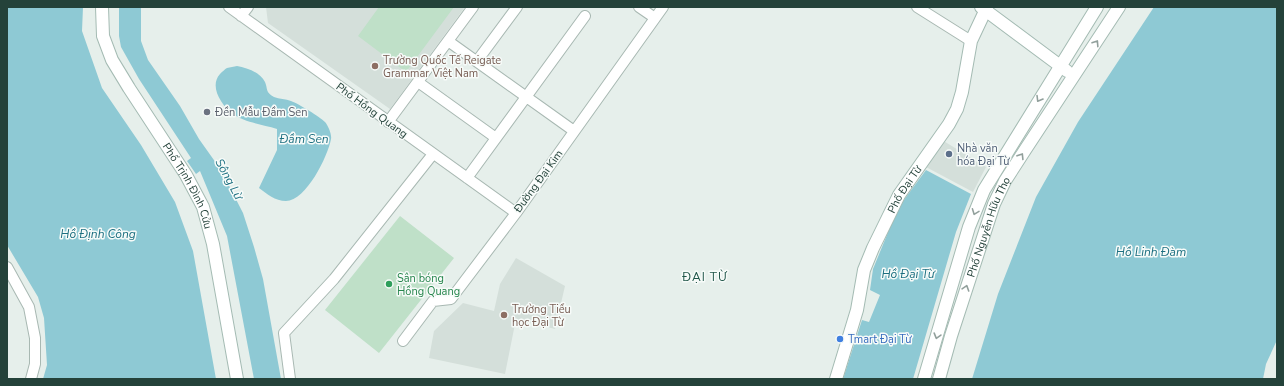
<svg xmlns="http://www.w3.org/2000/svg" width="1284" height="386" viewBox="0 0 1284 386" font-family="'Nunito Sans',sans-serif">
<style>
.built{fill:#d4dfda}
.green{fill:#bfe0c8}
.water{fill:#8ec9d4}
.lines{fill:none;stroke-linecap:round;stroke-linejoin:round}
.street-casing{stroke:#a8b8b2;stroke-width:12}
.secondary-casing{stroke:#a4bbb3;stroke-width:14}
.street{stroke:#fff;stroke-width:10}
.secondary{stroke:#fff;stroke-width:12}
.oneway{stroke:#92a09c}
.education-dot{fill:#8d6e63;stroke:#f7fbf9;stroke-width:1.5}
.worship-dot{fill:#6b7280;stroke:#f7fbf9;stroke-width:1.5}
.service-dot{fill:#5c6f8a;stroke:#f7fbf9;stroke-width:1.5}
.leisure-dot{fill:#2e9e5b;stroke:#f7fbf9;stroke-width:1.5}
.shop-dot{fill:#3f7fe0;stroke:#f7fbf9;stroke-width:1.5}
.labels{text-anchor:middle;stroke-width:3;stroke-linejoin:round;paint-order:stroke}
.education-label{font-size:11px;fill:#785e54;stroke:#f7fbf9;text-anchor:start}
.street-label{font-size:11px;fill:#24423a;stroke:#f7fbf9}
.worship-label{font-size:11px;fill:#5b616d;stroke:#f7fbf9;text-anchor:start}
.service-label{font-size:11px;fill:#4e5e75;stroke:#f7fbf9;text-anchor:start}
.leisure-label{font-size:11px;fill:#27864d;stroke:#f7fbf9;text-anchor:start}
.shop-label{font-size:11px;fill:#366cbe;stroke:#f7fbf9;text-anchor:start}
.water-label{font-size:12px;font-style:italic;fill:#1c6f80;stroke:#f7fbf9}
.neighbourhood-label{font-size:12px;letter-spacing:1px;fill:#1f5548;stroke:#f7fbf9}
</style>
<rect width="100%" height="100%" fill="#e6efeb"/>
<path class="built" d="M 266,7 L 465,7 L 390,109 L 268,23 Z
M 942,140 L 986,167 L 973,192 L 926,167 Z
M 516,258 L 565,286 L 555,329 L 516,319 L 505,374 L 429,358 L 434,331 L 463,303 L 494,311 L 500,284 Z"/>
<path class="green" d="M 379,7 L 454,7 L 406,72 L 358,36 Z
M 400,216 L 454,258 L 379,353 L 325,310 Z"/>
<path class="water" d="M 7,7 L 83,7 L 82,31 L 102,88 L 141,145 L 175,202 L 193,251 L 216,379 L 43,379 L 47,365 L 44,318 L 38,297 L 7,245 Z
M 119,7 L 141,7 L 141,41 L 148,60 L 180,106 L 199,139 L 221,170 L 243,213 L 254,247 L 263,279 L 281,379 L 254,379 L 227,236 L 200,171 L 196,174 L 187,161 L 191,158 L 139,79 L 121,47 L 119,36 Z
M 1154,7 L 1277,7 L 1277,340 L 1266,364 L 1263,379 L 972,379 L 998,294 L 1036,197 L 1078,122 Z
M 237,66 C 247,68 260,72 265,82 C 268,89 265,92 274,97 C 279,99 286,99 291,101 C 299,104 320,117 325,122 C 328,125 332,135 331,139 C 328,156 306,201 286,201 C 275,201 267,194 259,188 L 277,150 L 277,129 C 262,124 245,123 232,113 C 221,105 209,86 220,74 C 222,72 225,69 227,68 C 230,67 234,67 237,66 Z
M 926,170 L 971,194 L 956,232 L 913,379 L 843,379 L 862,320 L 869,322 L 880,295 L 870,290 L 873,269 L 898,208 Z"/>
<g class="lines">
<g class="street-casing">
<path id="street" d="M 229,7 L 516,213
M 639,7 L 655,18
M 917,7 L 971,41
M 241,16 L 248,7
M 448,41 L 574,131
M 477,61 L 517,7
M 418,82 L 496,138
M 388,122 L 473,7
M 467,178 L 585,16
M 7,267 L 29,307 L 35,338 L 35,364 L 31,379
M 403,341 L 433,301 L 451,299 L 516,213 L 663,7
M 290,379 L 284,333 L 334,279 L 433,154"/>
</g>
<g class="secondary-casing">
<g id="secondary">
<path id="s1" d="M 102,7 L 103,36 L 112,60 L 129,88 L 186,175 L 203,207 L 213,244 L 237,379"/>
<path d="M 981,7 L 1067,71"/>
<path id="s2" d="M 836,379 L 857,310 L 864,270 L 873,248 L 899,195 L 949,124 L 957,109 L 962,92 L 971,41 L 987,7"/>
<path d="M 924,379 L 969,227 L 984,190 L 1097,7"/>
<path id="s3" d="M 939,379 L 951,336 L 994,204 L 1005,181 L 1025,150 L 1119,7"/>
</g>
</g>
<use href="#street" class="street"/>
<use href="#secondary" class="secondary"/>
</g>
<defs><path id="oneway-chevron" d="M-2-3.5L2.5 0L-2 3.5" fill="none" stroke-width="1.6" stroke-linecap="round" stroke-linejoin="round"/></defs>
<g class="oneway">
<use href="#oneway-chevron" transform="translate(1096 43) rotate(-57)"/>
<use href="#oneway-chevron" transform="translate(1039 99) rotate(121)"/>
<use href="#oneway-chevron" transform="translate(1021 156) rotate(-58)"/>
<use href="#oneway-chevron" transform="translate(975 212) rotate(111)"/>
<use href="#oneway-chevron" transform="translate(966 288) rotate(-72)"/>
<use href="#oneway-chevron" transform="translate(937 336) rotate(106)"/>
</g>
<g class="education-dot">
<circle cx="375" cy="66" r="4"/>
<circle cx="504" cy="315" r="4"/>
</g>
<circle class="worship-dot" cx="207" cy="112" r="4"/>
<circle class="service-dot" cx="949" cy="154" r="4"/>
<circle class="leisure-dot" cx="389" cy="284" r="4"/>
<circle class="shop-dot" cx="840" cy="339" r="4"/>
<g class="labels">
<g class="education-label">
<text x="383" y="64">Trường Quốc Tế Reigate<tspan x="383" dy="13">Grammar Việt Nam</tspan></text>
<text x="512" y="313">Trường Tiểu<tspan x="512" dy="13">học Đại Từ</tspan></text>
</g>
<g class="street-label">
<text transform="translate(372 110) rotate(36)" y="4">Phố Hồng Quang</text>
<text transform="translate(538 181) rotate(-54)" y="4">Đường Đại Kim</text>
<text dy="4" stroke="none"><textPath href="#s1" startOffset="202">Phố Trịnh Đình Cửu</textPath></text>
<text dy="4" stroke="none"><textPath href="#s2" startOffset="203">Phố Đại Từ</textPath></text>
<text dy="4" stroke="none"><textPath href="#s3" startOffset="160">Phố Nguyễn Hữu Thọ</textPath></text>
</g>
<g class="worship-label">
<text x="215" y="116">Đền Mẫu Đầm Sen</text>
</g>
<g class="service-label">
<text x="957" y="152">Nhà văn<tspan x="957" dy="13">hóa Đại Từ</tspan></text>
</g>
<g class="leisure-label">
<text x="397" y="282">Sân bóng<tspan x="397" dy="13">Hồng Quang</tspan></text>
</g>
<g class="shop-label">
<text x="848" y="343">Tmart Đại Từ</text>
</g>
<g class="water-label">
<text x="304" y="143">Đầm Sen</text>
<text transform="translate(229 179) rotate(62)" y="4">Sông Lừ</text>
<text x="98" y="238">Hồ Định Công</text>
<text x="1151" y="256">Hồ Linh Đàm</text>
<text x="908" y="278">Hồ Đại Từ</text>
</g>
<g class="neighbourhood-label">
<text x="705" y="281">ĐẠI TỪ</text>
</g>
</g>
<rect width="1284" height="386" fill="none" stroke="#24423a" stroke-width="16"/>
</svg>
